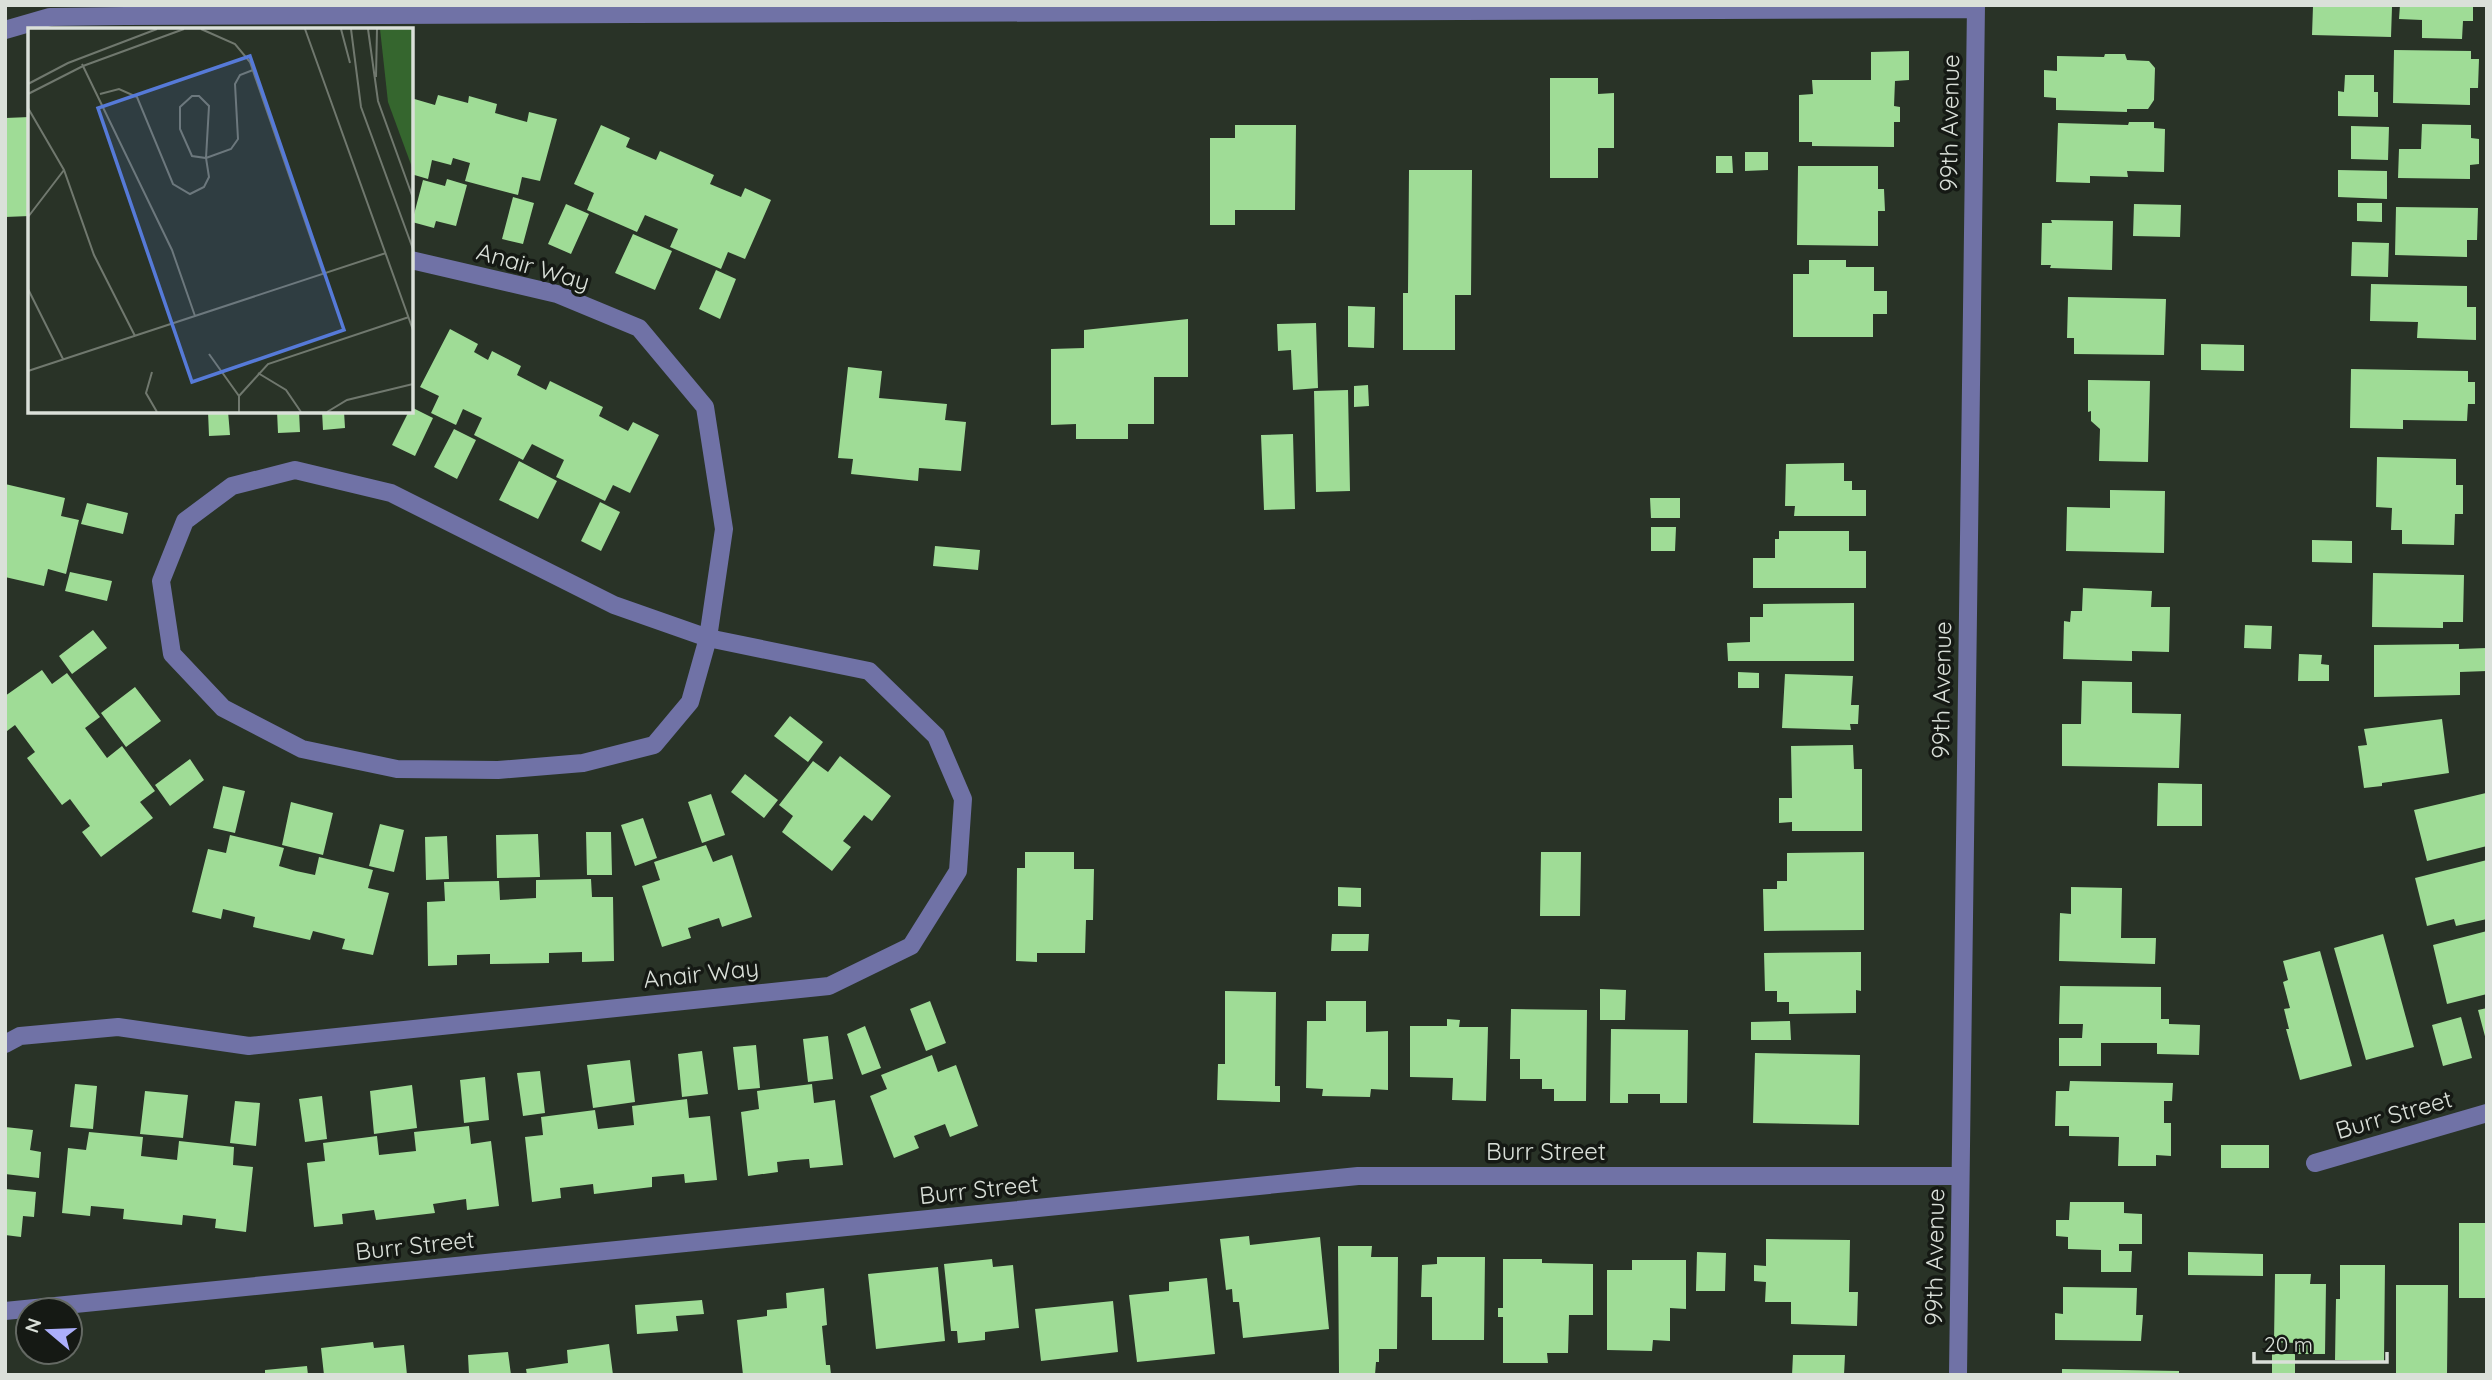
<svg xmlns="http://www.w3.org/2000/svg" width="2492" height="1380" viewBox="0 0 2492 1380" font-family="Quicksand,sans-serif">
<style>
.building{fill:#9fdc96}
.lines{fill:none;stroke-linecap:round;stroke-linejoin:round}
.minor{stroke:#7072a6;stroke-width:18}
.labels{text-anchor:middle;stroke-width:7;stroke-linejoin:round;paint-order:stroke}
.street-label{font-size:24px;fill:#dae0d9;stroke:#151914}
.inset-road{fill:none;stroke:#70786e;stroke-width:2}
.view{fill:#567ad8;fill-opacity:0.15;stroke:#567ad8;stroke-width:3.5}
.inset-edge{fill:none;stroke:#dae0d9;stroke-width:3.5}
</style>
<rect width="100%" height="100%" fill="#293327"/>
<path class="building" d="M 2400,5 L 2473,5 L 2473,21 L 2463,21 L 2462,39 L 2422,38 L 2422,20 L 2399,19 Z
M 2313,6 L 2392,7 L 2391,37 L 2312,35 Z
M 2394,50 L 2471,51 L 2471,59 L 2479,59 L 2478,88 L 2470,88 L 2470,105 L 2393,103 Z
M 1909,51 L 1909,80 L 1895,81 L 1894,106 L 1900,107 L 1900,122 L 1894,122 L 1894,147 L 1812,146 L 1812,142 L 1799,142 L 1799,95 L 1813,94 L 1812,80 L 1871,80 L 1871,52 Z
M 2105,54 L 2125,54 L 2127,60 L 2149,61 L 2155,68 L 2154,100 L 2148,109 L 2127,109 L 2127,112 L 2056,110 L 2056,98 L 2044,97 L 2044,70 L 2057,71 L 2057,56 L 2104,57 Z
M 2345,75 L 2374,75 L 2374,92 L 2378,92 L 2378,117 L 2338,116 L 2338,91 L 2344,92 Z
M 1550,78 L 1598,78 L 1598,94 L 1614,93 L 1614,148 L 1598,148 L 1598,178 L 1550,178 Z
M 438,95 L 468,103 L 469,96 L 497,104 L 495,113 L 527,122 L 529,112 L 557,119 L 540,181 L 522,177 L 518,195 L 491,188 L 465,181 L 470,163 L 453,158 L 451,165 L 432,160 L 428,179 L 411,174 L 411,98 L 435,105 Z
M 30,117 L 30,216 L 5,217 L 5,118 Z
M 2129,122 L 2154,122 L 2154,128 L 2165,129 L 2164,172 L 2127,171 L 2128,177 L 2090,176 L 2090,183 L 2056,182 L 2058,123 L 2128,125 Z
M 2422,124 L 2471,125 L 2471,138 L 2479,139 L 2479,164 L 2470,165 L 2470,179 L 2398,178 L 2399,149 L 2421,149 Z
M 601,125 L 630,138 L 626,147 L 656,160 L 660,151 L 714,175 L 710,184 L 741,197 L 745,188 L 771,200 L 745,259 L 728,252 L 721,269 L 670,247 L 678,229 L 645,215 L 637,232 L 587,210 L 594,193 L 574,184 Z
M 1235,125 L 1296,125 L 1295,210 L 1235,210 L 1235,225 L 1210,225 L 1210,138 L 1235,138 Z
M 2351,126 L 2389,127 L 2388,160 L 2351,159 Z
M 1745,152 L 1768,152 L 1768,170 L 1745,171 Z
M 1716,156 L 1732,156 L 1733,173 L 1716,173 Z
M 1798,166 L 1878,166 L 1878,189 L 1884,189 L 1885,211 L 1878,211 L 1878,246 L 1797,245 Z
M 1409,170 L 1472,170 L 1471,295 L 1455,295 L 1455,350 L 1403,350 L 1403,293 L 1408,293 Z
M 2338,170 L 2387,171 L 2387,199 L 2338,197 Z
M 447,179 L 467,185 L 456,226 L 436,221 L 434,228 L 412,222 L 423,180 L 445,186 Z
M 513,197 L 534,203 L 523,244 L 502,239 Z
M 2357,203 L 2382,203 L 2382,222 L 2357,221 Z
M 566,204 L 589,214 L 571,254 L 548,244 Z
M 2134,204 L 2181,205 L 2180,237 L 2133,236 Z
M 2396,207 L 2478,208 L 2477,240 L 2467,240 L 2467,257 L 2395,255 Z
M 2051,220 L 2113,221 L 2112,270 L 2050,268 L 2051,265 L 2041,265 L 2042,223 L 2052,223 Z
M 633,234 L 672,251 L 655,290 L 615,273 Z
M 2352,242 L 2389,243 L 2388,277 L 2351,276 Z
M 1809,260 L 1846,260 L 1846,267 L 1874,267 L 1874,291 L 1887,291 L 1887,314 L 1873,314 L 1873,337 L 1793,337 L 1793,274 L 1809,274 Z
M 716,270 L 736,279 L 720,319 L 699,309 Z
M 2371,284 L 2467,286 L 2467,307 L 2476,307 L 2476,340 L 2417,338 L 2418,322 L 2370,321 Z
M 2068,297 L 2166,299 L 2164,355 L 2074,354 L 2074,338 L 2067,338 Z
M 1348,306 L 1375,307 L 1374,348 L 1348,347 Z
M 1188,319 L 1188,377 L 1154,377 L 1154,424 L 1128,424 L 1128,439 L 1076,439 L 1076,424 L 1051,425 L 1051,349 L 1084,348 L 1084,330 Z
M 1316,323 L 1318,388 L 1293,390 L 1291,350 L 1278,351 L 1277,324 Z
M 450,329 L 478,344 L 474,352 L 488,360 L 492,351 L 521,366 L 517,375 L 546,390 L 550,381 L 603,407 L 599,416 L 628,431 L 633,422 L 659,435 L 630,493 L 613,485 L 605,501 L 556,477 L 564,460 L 532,444 L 523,460 L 474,435 L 482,418 L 463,409 L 456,425 L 431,413 L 439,396 L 420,387 Z
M 2201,344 L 2244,345 L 2244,371 L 2201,370 Z
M 848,367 L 882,371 L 879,398 L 947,404 L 945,420 L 966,422 L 961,471 L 919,468 L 918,481 L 851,474 L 853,459 L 838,458 Z
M 2351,369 L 2468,371 L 2468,382 L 2475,382 L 2475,404 L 2468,404 L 2467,421 L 2403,420 L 2403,429 L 2350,428 Z
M 2088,380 L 2150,381 L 2148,462 L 2099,461 L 2100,429 L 2091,421 L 2091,411 L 2088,412 Z
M 1368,385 L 1369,406 L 1354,407 L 1354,386 Z
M 1348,390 L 1350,491 L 1316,492 L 1314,391 Z
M 411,407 L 433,418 L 415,456 L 392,445 L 409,411 L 411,411 Z
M 208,411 L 228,411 L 230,435 L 209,436 Z
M 277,411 L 299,411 L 300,432 L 278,433 Z
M 322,411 L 344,411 L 345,428 L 323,430 Z
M 454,429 L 476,440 L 457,479 L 434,467 Z
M 1293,434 L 1295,509 L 1264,510 L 1261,435 Z
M 2377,457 L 2456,459 L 2456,485 L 2463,485 L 2463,514 L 2455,514 L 2454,545 L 2402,544 L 2402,530 L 2391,530 L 2392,508 L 2376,507 Z
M 519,461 L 557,481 L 538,519 L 499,500 Z
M 1844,463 L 1844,481 L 1852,481 L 1852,490 L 1866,490 L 1866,516 L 1794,516 L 1795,506 L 1785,506 L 1786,464 Z
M 5,484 L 65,498 L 61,516 L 79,520 L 66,574 L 48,569 L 44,586 L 5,577 Z
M 2110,490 L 2165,491 L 2164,553 L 2066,551 L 2067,507 L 2110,508 Z
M 1650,498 L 1680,498 L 1680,518 L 1651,518 Z
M 600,502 L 620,512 L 601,551 L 581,541 Z
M 87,503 L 128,513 L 123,534 L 81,524 Z
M 1651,527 L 1676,527 L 1675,551 L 1651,551 Z
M 1779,531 L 1849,531 L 1849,551 L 1866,551 L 1866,588 L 1753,588 L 1753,558 L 1775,558 L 1775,539 L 1779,539 Z
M 2312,540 L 2352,541 L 2352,563 L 2312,562 Z
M 935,546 L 980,550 L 978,570 L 933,566 Z
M 70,572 L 112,581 L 107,601 L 65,591 Z
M 2373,573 L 2464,575 L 2463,622 L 2443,622 L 2443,628 L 2372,627 Z
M 2083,588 L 2152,591 L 2151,607 L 2170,607 L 2169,652 L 2132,651 L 2132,661 L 2063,659 L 2064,621 L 2070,622 L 2071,611 L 2082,611 Z
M 1854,603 L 1854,661 L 1728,661 L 1727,643 L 1750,642 L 1750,617 L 1763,617 L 1763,604 Z
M 2245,625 L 2272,626 L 2271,649 L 2244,648 Z
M 93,630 L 107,648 L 72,674 L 59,656 Z
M 2459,644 L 2459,649 L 2487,648 L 2487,671 L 2460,672 L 2460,695 L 2374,697 L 2374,645 Z
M 2299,654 L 2322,655 L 2321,664 L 2329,665 L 2329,681 L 2298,681 Z
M 42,670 L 52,684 L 67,673 L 100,717 L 85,728 L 107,758 L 122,746 L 155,791 L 140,802 L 153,818 L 101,857 L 82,832 L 90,826 L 70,799 L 62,805 L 27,758 L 35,752 L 15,725 L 7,731 L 5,729 L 5,696 Z
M 1738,672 L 1759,673 L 1759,688 L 1738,688 Z
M 1785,674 L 1853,676 L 1851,705 L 1859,705 L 1858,724 L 1850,724 L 1851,730 L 1782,728 Z
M 2082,681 L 2132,682 L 2132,713 L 2181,714 L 2179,768 L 2062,766 L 2062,724 L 2081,724 Z
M 135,687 L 161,721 L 126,747 L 101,713 Z
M 790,716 L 823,742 L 808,762 L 774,736 Z
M 2442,719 L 2449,773 L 2382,783 L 2382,786 L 2364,788 L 2358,746 L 2367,745 L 2364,729 Z
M 1853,745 L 1854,769 L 1862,769 L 1862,831 L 1792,831 L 1792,822 L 1779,823 L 1779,798 L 1792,798 L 1791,746 Z
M 840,756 L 891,796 L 872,821 L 864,815 L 843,841 L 851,847 L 832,871 L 782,832 L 793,816 L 779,805 L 813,761 L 828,772 Z
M 190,759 L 204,780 L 170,806 L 155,785 Z
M 745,774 L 778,800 L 764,818 L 731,792 Z
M 2158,783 L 2202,784 L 2202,826 L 2157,826 Z
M 223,786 L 245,791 L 235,833 L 213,828 Z
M 2486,793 L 2487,846 L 2427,861 L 2414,810 Z
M 711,794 L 725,835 L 702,843 L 688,802 Z
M 291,802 L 333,813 L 323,855 L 282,845 Z
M 643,818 L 657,858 L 635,866 L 621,825 Z
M 380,824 L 404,830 L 394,872 L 369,866 Z
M 586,832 L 611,832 L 612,875 L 587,875 Z
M 538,834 L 540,877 L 497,878 L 496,835 Z
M 230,835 L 284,848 L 279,866 L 296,871 L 315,875 L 319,857 L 373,870 L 368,888 L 389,893 L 373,955 L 342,949 L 345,939 L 313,931 L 310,940 L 253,927 L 255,917 L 223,909 L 221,919 L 192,912 L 208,849 L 226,853 Z
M 447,836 L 449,879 L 426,880 L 425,837 Z
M 706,845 L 713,862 L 732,855 L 752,917 L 722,927 L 719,918 L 688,928 L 691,938 L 662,947 L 642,886 L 660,880 L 654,862 Z
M 1025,852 L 1074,852 L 1074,869 L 1094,869 L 1093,920 L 1086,920 L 1085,953 L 1037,953 L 1037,962 L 1016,961 L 1017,868 L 1025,868 Z
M 1541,852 L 1581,852 L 1580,916 L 1540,916 Z
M 1864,852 L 1864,930 L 1764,931 L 1763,889 L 1777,889 L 1777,881 L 1787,881 L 1787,853 Z
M 2487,860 L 2487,919 L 2456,926 L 2454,919 L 2427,926 L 2415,878 Z
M 591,879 L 592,897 L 613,897 L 614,961 L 582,962 L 582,952 L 549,953 L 549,963 L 490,964 L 490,954 L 457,955 L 457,965 L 428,966 L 427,902 L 445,901 L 444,882 L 499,881 L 500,900 L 536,898 L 536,880 Z
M 1338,887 L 1361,888 L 1361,907 L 1338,906 Z
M 2071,887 L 2122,888 L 2121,938 L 2156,938 L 2155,964 L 2059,961 L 2060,913 L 2071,914 Z
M 2487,931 L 2487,994 L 2447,1004 L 2433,945 Z
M 1332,934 L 1369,934 L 1368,951 L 1331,951 Z
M 2383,934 L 2414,1047 L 2366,1060 L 2334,948 Z
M 2320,951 L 2352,1066 L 2300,1080 L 2286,1029 L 2289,1029 L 2284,1009 L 2290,1008 L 2283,982 L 2288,980 L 2283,961 Z
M 1861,952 L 1861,991 L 1856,990 L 1856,1013 L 1789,1014 L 1789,1002 L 1777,1002 L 1777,991 L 1765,991 L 1764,953 Z
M 2060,986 L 2161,987 L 2161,1019 L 2169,1019 L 2169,1024 L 2200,1025 L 2199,1055 L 2157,1054 L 2157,1043 L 2101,1043 L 2101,1066 L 2059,1066 L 2059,1038 L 2082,1038 L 2083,1024 L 2059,1024 Z
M 1600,989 L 1626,990 L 1625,1020 L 1600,1020 Z
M 1225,991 L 1276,992 L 1275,1086 L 1280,1086 L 1280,1102 L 1217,1100 L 1218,1064 L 1225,1064 Z
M 930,1001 L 946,1043 L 926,1051 L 910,1009 Z
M 1326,1001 L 1366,1001 L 1366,1032 L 1388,1031 L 1388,1090 L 1371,1089 L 1370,1097 L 1322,1096 L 1323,1089 L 1306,1088 L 1307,1021 L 1326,1021 Z
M 2487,1008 L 2487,1040 L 2486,1040 L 2478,1010 Z
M 1511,1009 L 1587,1010 L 1586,1101 L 1554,1101 L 1554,1089 L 1542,1089 L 1542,1079 L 1520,1079 L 1520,1059 L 1510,1059 Z
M 2461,1017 L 2472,1058 L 2443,1066 L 2432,1025 Z
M 1447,1019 L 1460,1020 L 1459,1027 L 1488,1027 L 1486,1101 L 1452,1100 L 1453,1078 L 1410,1077 L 1410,1026 L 1447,1026 Z
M 1790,1021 L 1791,1040 L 1751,1040 L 1751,1022 Z
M 865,1026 L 881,1068 L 862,1075 L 847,1034 Z
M 1611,1029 L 1688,1030 L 1687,1103 L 1660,1103 L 1660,1094 L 1628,1094 L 1628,1103 L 1610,1103 Z
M 828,1036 L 833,1079 L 808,1082 L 803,1039 Z
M 756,1045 L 760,1088 L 738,1090 L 733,1047 Z
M 702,1051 L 708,1094 L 682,1097 L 678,1054 Z
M 1755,1053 L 1860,1055 L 1859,1125 L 1753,1123 Z
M 932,1055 L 938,1072 L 956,1065 L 978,1126 L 950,1137 L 945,1124 L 914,1136 L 919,1148 L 894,1158 L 870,1096 L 887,1089 L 881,1075 Z
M 630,1060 L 635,1102 L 593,1108 L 587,1065 Z
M 540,1071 L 545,1113 L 523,1116 L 517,1073 Z
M 485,1077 L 489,1120 L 464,1123 L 460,1080 Z
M 2070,1081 L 2173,1083 L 2172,1101 L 2164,1101 L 2164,1123 L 2171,1123 L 2171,1156 L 2156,1155 L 2156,1166 L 2118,1166 L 2119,1137 L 2069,1136 L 2069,1126 L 2055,1126 L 2056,1091 L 2069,1091 Z
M 75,1084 L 97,1086 L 93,1129 L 70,1127 Z
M 812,1084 L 814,1103 L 835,1100 L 843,1165 L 810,1168 L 809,1159 L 794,1160 L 777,1162 L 778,1172 L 748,1176 L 741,1112 L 759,1109 L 757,1091 Z
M 412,1085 L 417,1128 L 374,1134 L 370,1091 Z
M 145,1091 L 188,1095 L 183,1138 L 140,1134 Z
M 322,1096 L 327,1139 L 305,1142 L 299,1099 Z
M 687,1099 L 689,1118 L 710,1116 L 717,1180 L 685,1183 L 684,1174 L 652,1177 L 652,1187 L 594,1194 L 593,1184 L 560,1188 L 561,1198 L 532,1202 L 525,1137 L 543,1135 L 541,1117 L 595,1110 L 598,1129 L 634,1125 L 632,1106 Z
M 235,1101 L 260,1103 L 256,1146 L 230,1143 Z
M 469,1126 L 471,1144 L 491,1141 L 499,1206 L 467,1210 L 466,1199 L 433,1204 L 435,1213 L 376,1220 L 374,1210 L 342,1214 L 343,1224 L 314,1227 L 307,1163 L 325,1161 L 323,1143 L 377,1136 L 379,1155 L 416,1151 L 414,1132 Z
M 5,1127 L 33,1130 L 30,1150 L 41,1152 L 39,1178 L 5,1174 Z
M 89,1132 L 143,1137 L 141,1156 L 177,1160 L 179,1141 L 234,1147 L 233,1165 L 253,1167 L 246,1232 L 215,1228 L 216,1219 L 200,1217 L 183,1215 L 182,1225 L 123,1219 L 124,1209 L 91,1206 L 90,1216 L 62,1213 L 68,1148 L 86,1150 Z
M 2221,1145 L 2269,1145 L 2269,1168 L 2221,1168 Z
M 5,1189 L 36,1192 L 34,1217 L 23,1216 L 21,1237 L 5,1235 Z
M 2070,1202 L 2124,1202 L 2124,1213 L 2142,1214 L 2142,1244 L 2119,1244 L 2119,1251 L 2132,1251 L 2131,1272 L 2101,1272 L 2101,1250 L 2068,1249 L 2068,1237 L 2056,1236 L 2056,1220 L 2069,1220 Z
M 2459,1223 L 2487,1223 L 2487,1298 L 2459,1298 Z
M 1249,1236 L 1250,1245 L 1320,1237 L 1329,1329 L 1243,1338 L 1239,1302 L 1233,1302 L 1232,1289 L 1226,1290 L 1220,1239 Z
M 1766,1239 L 1850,1240 L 1849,1292 L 1858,1292 L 1857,1326 L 1791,1324 L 1791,1302 L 1765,1302 L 1766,1282 L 1754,1281 L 1754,1265 L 1766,1266 Z
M 1338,1246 L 1372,1246 L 1371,1257 L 1398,1257 L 1397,1349 L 1379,1349 L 1379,1362 L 1376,1362 L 1375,1375 L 1339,1375 Z
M 1697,1252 L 1726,1253 L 1725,1291 L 1696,1291 Z
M 2188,1252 L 2263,1254 L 2263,1276 L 2188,1275 Z
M 1437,1257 L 1485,1257 L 1484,1340 L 1432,1340 L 1432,1297 L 1421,1297 L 1422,1265 L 1437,1264 Z
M 992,1259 L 993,1267 L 1013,1265 L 1019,1328 L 985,1332 L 985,1340 L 958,1343 L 957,1331 L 951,1331 L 944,1264 Z
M 1503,1259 L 1542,1259 L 1542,1263 L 1593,1264 L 1593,1315 L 1569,1315 L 1568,1353 L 1547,1353 L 1548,1363 L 1503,1363 L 1503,1317 L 1498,1317 L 1498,1308 L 1503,1308 Z
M 1632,1260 L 1686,1260 L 1686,1309 L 1670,1308 L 1670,1341 L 1653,1340 L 1652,1351 L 1607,1350 L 1607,1270 L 1632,1270 Z
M 2340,1265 L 2385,1265 L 2384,1361 L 2335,1360 L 2336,1299 L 2340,1299 Z
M 938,1267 L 945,1341 L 876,1349 L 868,1274 Z
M 2275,1274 L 2311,1274 L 2310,1284 L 2326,1284 L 2325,1354 L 2295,1354 L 2295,1375 L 2272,1375 L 2272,1354 L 2295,1354 L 2295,1343 L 2274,1342 Z
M 1207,1278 L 1215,1354 L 1137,1362 L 1129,1295 L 1169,1291 L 1169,1282 Z
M 2396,1285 L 2448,1285 L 2447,1375 L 2396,1375 Z
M 2063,1287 L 2137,1288 L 2136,1315 L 2143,1315 L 2141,1341 L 2055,1340 L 2055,1313 L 2063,1314 Z
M 824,1288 L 827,1325 L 822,1326 L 826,1365 L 830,1365 L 831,1375 L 743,1375 L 737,1320 L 767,1316 L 767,1310 L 787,1308 L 786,1293 Z
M 702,1300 L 704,1314 L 676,1316 L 678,1331 L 637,1334 L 635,1305 Z
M 1113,1301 L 1118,1352 L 1041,1361 L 1035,1309 Z
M 373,1342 L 374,1348 L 404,1345 L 407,1375 L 324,1375 L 321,1348 Z
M 609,1344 L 613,1375 L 527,1375 L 526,1369 L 568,1363 L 567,1350 Z
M 508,1352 L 511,1375 L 469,1375 L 468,1355 Z
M 1793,1355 L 1845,1355 L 1844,1375 L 1792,1375 Z
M 307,1366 L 308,1375 L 265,1375 L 265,1370 Z
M 2062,1369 L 2179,1371 L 2179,1375 L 2062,1375 Z"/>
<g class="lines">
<path class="minor" d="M 5,30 L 50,17 L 125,16 L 1976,9
M 295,470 L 391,493 L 614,605 L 708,638 L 690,702 L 654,745 L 583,763 L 498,770 L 397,769 L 302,749 L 223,708 L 172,654 L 161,581 L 185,521 L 232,486 Z
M 5,1044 L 20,1036 L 118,1027 L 249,1046 L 829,986 L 911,946 L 958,871 L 963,799 L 936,736 L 869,671 L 708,638 L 724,529 L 705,407 L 639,328 L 557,294 L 411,260
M 2315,1163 L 2487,1113
M 5,1311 L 1358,1176 L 1960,1176
M 1958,1375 L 1976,5"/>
</g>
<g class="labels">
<g class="street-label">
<text transform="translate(1950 123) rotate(-89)" y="8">99th Avenue</text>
<text transform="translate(533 267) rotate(16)" y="8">Anair Way</text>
<text transform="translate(1942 690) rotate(-89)" y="8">99th Avenue</text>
<text transform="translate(701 974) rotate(-6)" y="8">Anair Way</text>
<text transform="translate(2394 1115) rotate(-16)" y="8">Burr Street</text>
<text x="1546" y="1160">Burr Street</text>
<text transform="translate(979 1190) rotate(-6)" y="8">Burr Street</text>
<text transform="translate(415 1246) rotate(-6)" y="8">Burr Street</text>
<text transform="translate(1935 1257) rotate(-89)" y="8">99th Avenue</text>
</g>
</g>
<g transform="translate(28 28)">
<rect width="385" height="385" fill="#293327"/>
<path d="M 352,1 L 385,1 L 385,142 L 360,74 Z" fill="#35662e"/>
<path class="inset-road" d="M 173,1 L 207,16 L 222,34 L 295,245M 277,1 L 385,302M 313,1 L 322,35M 323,1 L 333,79 L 385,221M 340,1 L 350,73 L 385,170M 54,36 L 144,222 L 167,288M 348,49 L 349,1M 0,56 L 40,35 L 129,1M 0,66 L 55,38 L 156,1M 72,66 L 91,61 L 109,69 L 145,156 L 162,166 L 176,159 L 181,149 L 178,130 L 203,121 L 210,111 L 207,56 L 212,47 L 225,42M 164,68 L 171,68 L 181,78 L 178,130 L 164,128 L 152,101 L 152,79 ZM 0,80 L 36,142 L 66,227 L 107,308M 0,189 L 36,142M 0,261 L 35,331M 181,326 L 211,368M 0,343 L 358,225M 124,344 L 118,365 L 129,384M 230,345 L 258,362 L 273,384M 211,384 L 211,368 L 240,336 L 381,289M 299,384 L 319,372 L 385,356"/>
<path class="view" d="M 222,28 L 316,302 L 164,354 L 70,80 Z"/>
<rect width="385" height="385" class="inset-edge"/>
</g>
<rect width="2492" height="1380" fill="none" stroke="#dae0d9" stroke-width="14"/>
<g transform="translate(49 1331) rotate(289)"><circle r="33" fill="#151914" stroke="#646963" stroke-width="2"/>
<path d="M0-5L12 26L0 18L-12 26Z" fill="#acaffb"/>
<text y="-10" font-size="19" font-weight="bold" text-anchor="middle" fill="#dae0d9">N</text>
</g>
<path d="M2254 1352v10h133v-10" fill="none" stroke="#dae0d9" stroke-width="3.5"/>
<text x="2264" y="1352" font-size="21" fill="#dae0d9" stroke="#151914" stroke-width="5" paint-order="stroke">20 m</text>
</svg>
